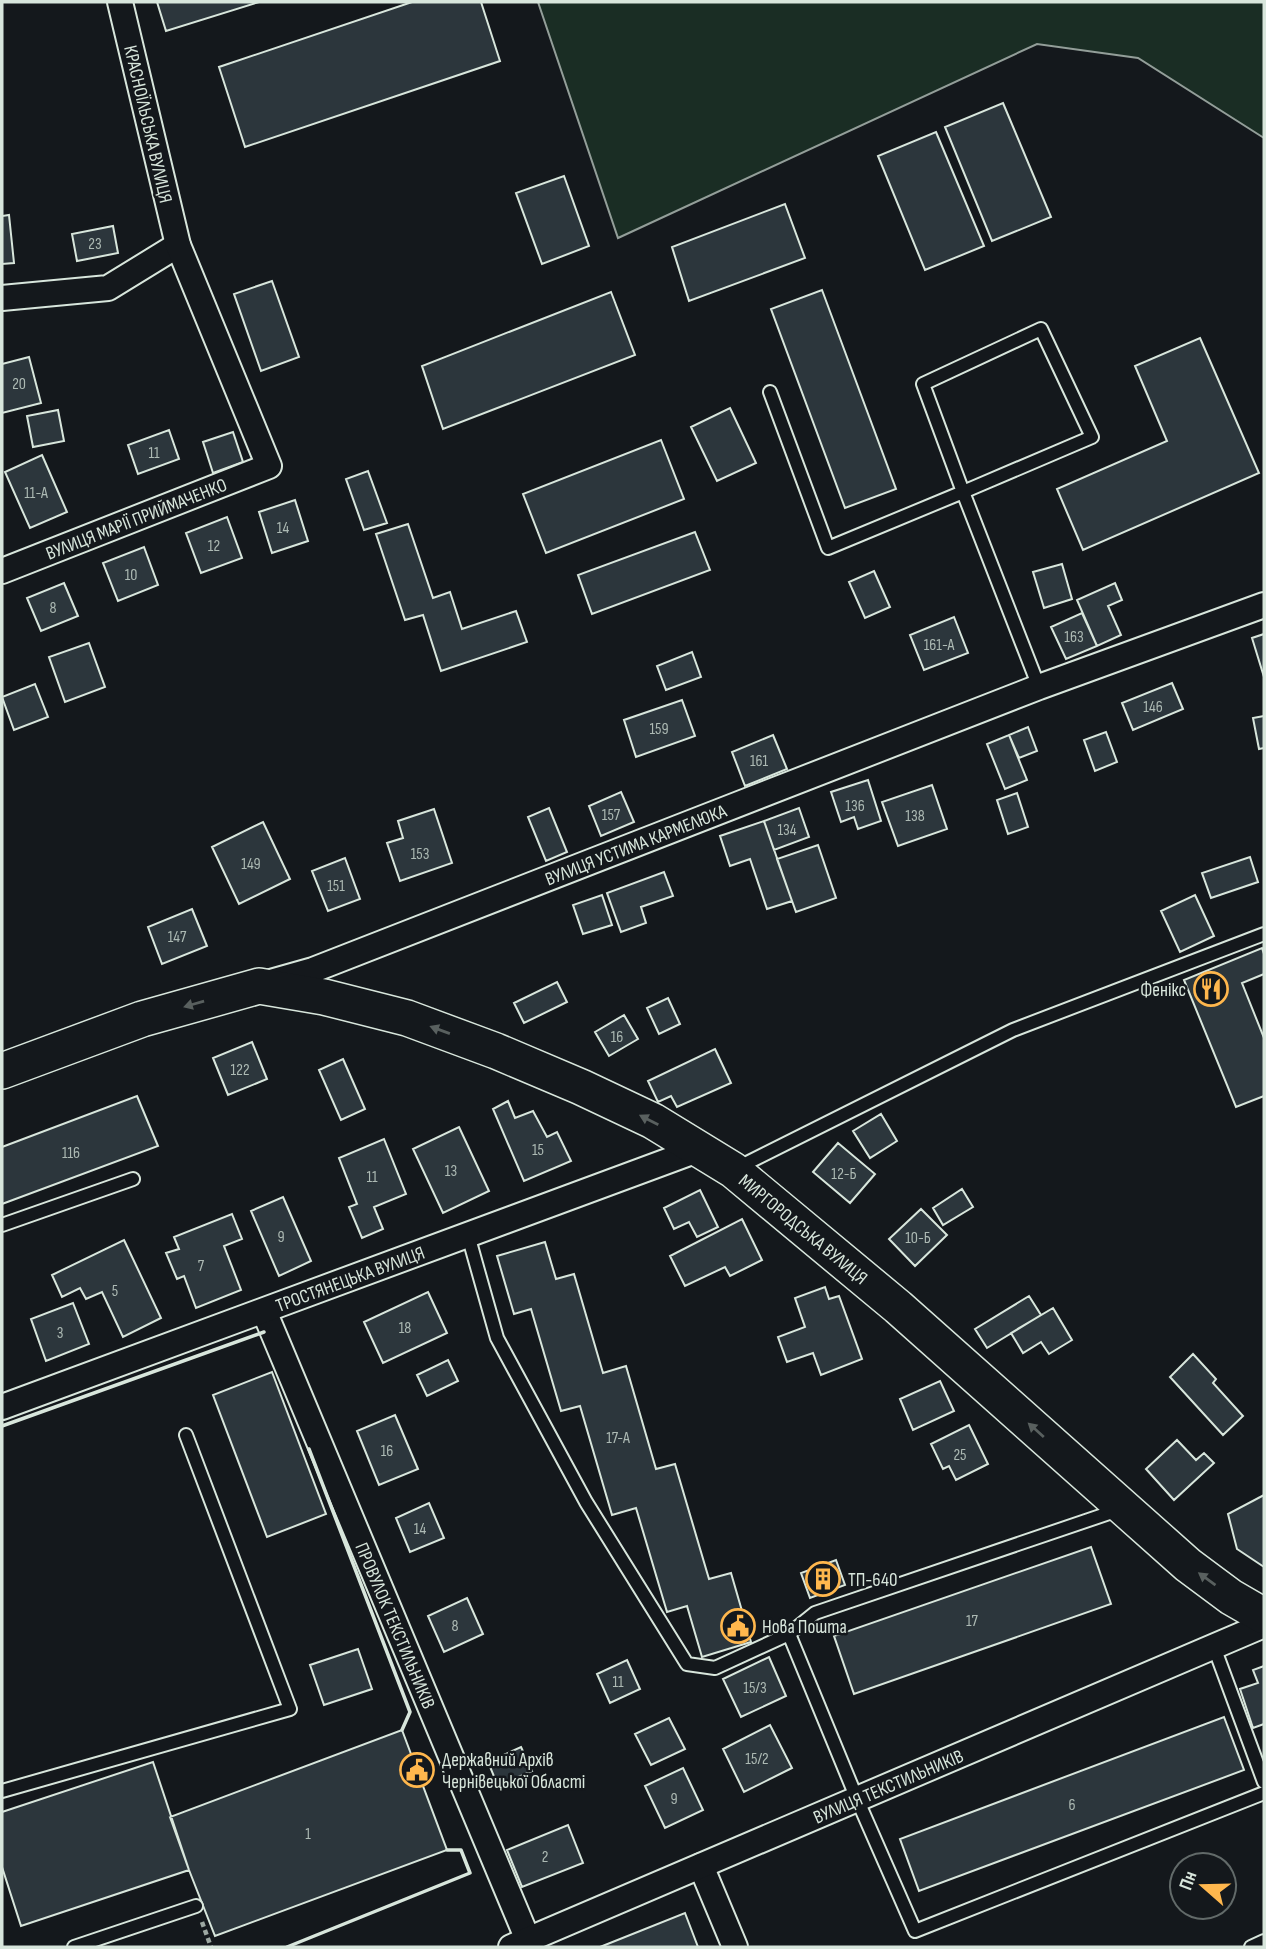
<svg xmlns="http://www.w3.org/2000/svg" width="1266" height="1949" viewBox="0 0 1266 1949" font-family="'Sofia Sans Condensed',sans-serif">
<style>
.green{fill:#1a2d24;stroke:#939e99;stroke-width:2}
.building{fill:#2c363c;stroke:#d8e6dc;stroke-width:2}
.lines{fill:none;stroke-linecap:round;stroke-linejoin:round}
.lane-casing{stroke:#d8e6dc;stroke-width:16}
.street-casing{stroke:#d8e6dc;stroke-width:28}
.secondary-casing{stroke:#d8e6dc;stroke-width:38}
.path{stroke:#9da8a2;stroke-width:4.5;stroke-dasharray:5 3.5;stroke-linecap:butt}
.lane{stroke:#14181c;stroke-width:12}
.street{stroke:#14181c;stroke-width:24}
.secondary{stroke:#14181c;stroke-width:35}
.wall{stroke:#d8e6dc;stroke-width:3.5}
.oneway{fill:#59605f}
.labels{text-anchor:middle;stroke-width:5;stroke-linejoin:round;paint-order:stroke}
.number-label{font-size:16px;fill:#adbab4}
.street-label{font-size:19px;fill:#d8e6dc;stroke:#14181c}
.poi-label{font-size:19px;fill:#d8e6dc;stroke:#14181c;text-anchor:start}
</style>
<rect width="100%" height="100%" fill="#14181c"/>
<path class="green" d="M 538,2 L 1264,2 L 1264,138 L 1138,58 L 1037,44 L 618,238 Z"/>
<path class="building" d="M 157,2 L 259,2 L 166,31 Z
M 412,2 L 481,2 L 500,61 L 245,147 L 219,67 Z
M 1003,103 L 1051,217 L 992,241 L 945,127 Z
M 936,132 L 984,246 L 925,270 L 878,156 Z
M 564,176 L 589,246 L 542,264 L 516,193 Z
M 785,204 L 805,258 L 689,301 L 672,247 Z
M 9,215 L 14,263 L 2,264 L 2,216 Z
M 113,226 L 118,253 L 77,261 L 72,234 Z
M 272,281 L 299,357 L 261,371 L 234,294 Z
M 822,290 L 896,489 L 845,508 L 771,309 Z
M 611,292 L 635,355 L 443,429 L 422,366 Z
M 1200,338 L 1259,473 L 1083,550 L 1057,489 L 1167,441 L 1135,366 Z
M 29,357 L 41,403 L 2,413 L 2,364 Z
M 730,408 L 756,463 L 717,481 L 691,427 Z
M 58,410 L 64,441 L 33,447 L 27,416 Z
M 169,430 L 179,459 L 138,474 L 128,445 Z
M 233,432 L 243,462 L 213,473 L 203,442 Z
M 661,440 L 684,499 L 546,553 L 523,494 Z
M 42,455 L 67,512 L 30,528 L 5,472 Z
M 368,471 L 387,523 L 364,530 L 346,479 Z
M 295,500 L 308,541 L 272,553 L 259,512 Z
M 227,517 L 242,558 L 201,573 L 186,533 Z
M 408,524 L 433,598 L 450,592 L 462,629 L 516,611 L 527,642 L 441,671 L 423,615 L 405,620 L 376,534 Z
M 695,532 L 710,570 L 592,614 L 578,575 Z
M 144,547 L 158,585 L 118,601 L 103,563 Z
M 1062,564 L 1072,599 L 1044,608 L 1033,572 Z
M 874,571 L 890,607 L 865,618 L 849,582 Z
M 64,583 L 78,616 L 41,631 L 27,598 Z
M 1115,583 L 1122,600 L 1108,606 L 1121,635 L 1097,646 L 1077,600 Z
M 1082,613 L 1097,646 L 1066,659 L 1051,627 Z
M 954,617 L 968,653 L 924,670 L 910,635 Z
M 1264,634 L 1264,677 L 1252,638 Z
M 89,643 L 105,687 L 65,702 L 49,657 Z
M 692,652 L 701,677 L 666,690 L 657,666 Z
M 1172,683 L 1183,709 L 1133,730 L 1122,703 Z
M 35,684 L 48,717 L 14,730 L 2,697 Z
M 682,700 L 695,736 L 636,757 L 624,720 Z
M 1264,716 L 1264,748 L 1259,749 L 1253,718 Z
M 1028,727 L 1037,751 L 1019,758 L 1009,735 Z
M 1106,732 L 1117,762 L 1095,771 L 1084,740 Z
M 773,735 L 787,769 L 745,786 L 732,752 Z
M 1009,735 L 1027,780 L 1005,789 L 987,744 Z
M 868,780 L 881,821 L 858,829 L 854,817 L 841,822 L 831,792 Z
M 932,785 L 947,829 L 898,846 L 882,802 Z
M 621,792 L 634,822 L 601,836 L 589,806 Z
M 1017,793 L 1028,827 L 1008,834 L 997,800 Z
M 549,808 L 567,852 L 546,861 L 528,817 Z
M 799,808 L 809,837 L 774,850 L 764,821 Z
M 434,809 L 452,863 L 400,881 L 387,843 L 403,838 L 398,821 Z
M 764,821 L 792,901 L 767,909 L 750,859 L 730,866 L 720,836 Z
M 263,822 L 290,879 L 239,904 L 212,847 Z
M 818,845 L 836,898 L 796,912 L 777,859 Z
M 1250,857 L 1258,882 L 1211,898 L 1202,873 Z
M 345,858 L 360,899 L 328,911 L 312,871 Z
M 664,872 L 673,896 L 641,907 L 646,923 L 621,932 L 607,893 Z
M 602,895 L 612,925 L 583,934 L 573,905 Z
M 1195,895 L 1214,936 L 1180,952 L 1161,911 Z
M 192,909 L 207,946 L 162,964 L 148,927 Z
M 1262,948 L 1264,954 L 1264,974 L 1242,983 L 1264,1038 L 1264,1096 L 1236,1107 L 1184,980 Z
M 557,982 L 567,1002 L 524,1023 L 514,1003 Z
M 668,998 L 680,1024 L 659,1034 L 647,1008 Z
M 624,1015 L 638,1039 L 609,1056 L 595,1032 Z
M 252,1042 L 267,1079 L 228,1095 L 213,1058 Z
M 715,1049 L 731,1083 L 677,1107 L 671,1096 L 658,1102 L 648,1081 Z
M 343,1059 L 365,1109 L 341,1120 L 319,1070 Z
M 137,1096 L 158,1146 L 2,1204 L 2,1147 Z
M 508,1101 L 515,1118 L 533,1111 L 547,1137 L 557,1132 L 571,1161 L 524,1181 L 493,1109 Z
M 881,1114 L 897,1141 L 870,1158 L 853,1131 Z
M 459,1127 L 489,1191 L 443,1213 L 413,1149 Z
M 384,1139 L 406,1194 L 374,1207 L 383,1229 L 362,1238 L 349,1207 L 357,1204 L 339,1158 Z
M 838,1143 L 875,1174 L 850,1203 L 813,1172 Z
M 962,1189 L 973,1207 L 943,1225 L 933,1208 Z
M 700,1190 L 718,1227 L 697,1237 L 689,1222 L 674,1229 L 664,1208 Z
M 283,1197 L 311,1261 L 279,1276 L 251,1211 Z
M 921,1209 L 947,1235 L 915,1266 L 889,1239 Z
M 232,1214 L 242,1239 L 224,1246 L 241,1290 L 196,1308 L 184,1276 L 177,1279 L 166,1253 L 179,1249 L 174,1237 Z
M 742,1219 L 762,1260 L 730,1276 L 725,1267 L 685,1286 L 670,1256 Z
M 124,1240 L 161,1318 L 123,1337 L 102,1292 L 86,1299 L 80,1288 L 62,1297 L 52,1275 Z
M 545,1242 L 556,1279 L 574,1274 L 603,1373 L 626,1366 L 656,1469 L 675,1464 L 709,1579 L 731,1573 L 751,1642 L 702,1657 L 687,1606 L 667,1612 L 636,1508 L 612,1515 L 580,1406 L 561,1411 L 531,1309 L 514,1314 L 497,1256 Z
M 825,1287 L 829,1299 L 839,1296 L 862,1359 L 821,1375 L 813,1353 L 787,1362 L 778,1337 L 805,1327 L 795,1298 Z
M 428,1292 L 447,1333 L 383,1363 L 364,1322 Z
M 1029,1296 L 1041,1315 L 987,1348 L 975,1329 Z
M 73,1303 L 89,1344 L 46,1361 L 31,1319 Z
M 1053,1308 L 1072,1340 L 1049,1354 L 1041,1342 L 1023,1353 L 1011,1333 Z
M 1193,1354 L 1216,1379 L 1213,1383 L 1243,1416 L 1223,1435 L 1170,1377 Z
M 448,1360 L 458,1381 L 427,1396 L 417,1375 Z
M 272,1372 L 326,1514 L 267,1537 L 213,1395 Z
M 940,1381 L 954,1411 L 913,1430 L 900,1399 Z
M 395,1415 L 418,1469 L 379,1485 L 357,1431 Z
M 969,1425 L 988,1464 L 956,1480 L 949,1466 L 943,1469 L 931,1444 Z
M 1177,1440 L 1196,1460 L 1204,1453 L 1214,1463 L 1174,1500 L 1146,1469 Z
M 1264,1495 L 1264,1567 L 1237,1549 L 1228,1514 Z
M 429,1503 L 444,1538 L 410,1552 L 396,1518 Z
M 1091,1547 L 1111,1604 L 854,1694 L 834,1636 Z
M 836,1560 L 845,1585 L 810,1598 L 801,1573 Z
M 467,1598 L 483,1634 L 444,1652 L 428,1616 Z
M 358,1649 L 372,1689 L 324,1705 L 310,1665 Z
M 769,1657 L 786,1696 L 741,1717 L 723,1679 Z
M 627,1660 L 640,1689 L 610,1703 L 597,1674 Z
M 1264,1666 L 1264,1724 L 1253,1728 L 1240,1689 L 1258,1683 L 1253,1670 Z
M 1224,1717 L 1244,1770 L 919,1891 L 900,1839 Z
M 669,1718 L 685,1749 L 651,1765 L 635,1734 Z
M 770,1725 L 792,1768 L 744,1792 L 723,1749 Z
M 402,1730 L 447,1850 L 215,1936 L 189,1870 L 170,1817 Z
M 521,1747 L 532,1771 L 498,1786 L 488,1762 Z
M 153,1762 L 189,1870 L 21,1926 L 2,1867 L 2,1812 Z
M 683,1768 L 703,1810 L 665,1828 L 645,1786 Z
M 568,1825 L 583,1863 L 522,1887 L 507,1850 Z
M 685,1913 L 698,1947 L 600,1947 Z"/>
<g class="lines">
<g class="lane-casing">
<path id="lane" d="M 770,392 L 828,548 L 963,492 L 923,384 L 1041,329 L 1092,437 L 963,492 L 1039,687
M 737,1168 L 1013,1030 L 1264,934
M 2,1225 L 133,1179
M 468,1235 L 497,1338 L 586,1502 L 687,1664 L 715,1668 L 789,1634 L 815,1613 L 1118,1510
M 789,1634 L 857,1799 L 915,1931 L 1264,1793
M 1214,1647 L 1264,1782
M 2,1791 L 290,1709 L 186,1435
M 74,1947 L 196,1906
M 1251,1947 L 1264,1941"/>
</g>
<g class="street-casing">
<g id="street">
<path d="M 2,298 L 108,288 L 178,245"/>
<path id="s1" d="M 2,571 L 269,466 L 178,245 L 120,2"/>
<path id="s2" d="M 267,983 L 313,970 L 1039,687 L 1264,605"/>
<path id="s3" d="M 264,1311 L 528,1940"/>
<path id="s4" d="M 2,1407 L 700,1149"/>
<path d="M 701,1866 L 735,1947"/>
<path id="s5" d="M 511,1947 L 1264,1625"/>
</g>
</g>
<g class="secondary-casing">
<g id="secondary">
<path id="s6" d="M 2,1071 L 142,1019 L 259,986 L 324,997 L 407,1018 L 496,1051 L 581,1087 L 653,1121 L 733,1170 L 898,1307 L 1188,1565 L 1231,1597 L 1264,1616"/>
</g>
</g>
<path class="path" d="M 202,1922 L 211,1947"/>
<use href="#lane" class="lane"/>
<use href="#street" class="street"/>
<use href="#secondary" class="secondary"/>
<path class="wall" d="M 2,1426 L 264,1332
M 309,1449 L 410,1712 L 402,1730
M 287,1947 L 470,1873 L 461,1850 L 447,1850"/>
</g>
<defs><path id="oneway-solid" d="M-6-.8H1V-3.2L6.5 0L1 3.2V.8H-6Z" transform="scale(1.75)"/></defs>
<g class="oneway">
<use href="#oneway-solid" transform="translate(194 1004) rotate(164)"/>
<use href="#oneway-solid" transform="translate(440 1030) rotate(-160)"/>
<use href="#oneway-solid" transform="translate(649 1120) rotate(-153)"/>
<use href="#oneway-solid" transform="translate(1036 1430) rotate(-138)"/>
<use href="#oneway-solid" transform="translate(1207 1579) rotate(-144)"/>
</g>
<defs>
<g id="restaurant-ring" transform="scale(1.75)"><circle r="9.5" fill="#14181c" stroke="#ffb74d" stroke-width="1.5"/><path d="M-5-6h1v4h1v-4h1v4h1v-4h1v5L-1.5 .5V6h-2V.5L-5-1ZM5-6V6H3V1.5H1.5Q1.5-4 5-6Z" fill="#ffb74d"/></g>
<g id="building-ring" transform="scale(1.75)"><circle r="9.5" fill="#14181c" stroke="#ffb74d" stroke-width="1.5"/><path d="M-4-6H4V6H1V3H-1V6H-4ZM-2.5-4.3h1.7v1.8h-1.7ZM.8-4.3h1.7v1.8H.8ZM-2.5-1h1.7V.8h-1.7ZM.8-1h1.7V.8H.8Z" fill="#ffb74d"/></g>
<g id="civic-ring" transform="scale(1.75)"><circle r="9.5" fill="#14181c" stroke="#ffb74d" stroke-width="1.5"/><path d="M-.6-6.5H3V-4.5H.6V-3L4-1V1h2V6H-6V1h2V-1L-.6-3ZM-1.2 2.5V6h2.4V2.5Z" fill="#ffb74d"/></g>
</defs>
<g fill-rule="evenodd">
<use href="#restaurant-ring" x="1211" y="989"/>
<use href="#building-ring" x="823" y="1579"/>
<use href="#civic-ring" x="738" y="1626"/>
<use href="#civic-ring" x="417" y="1770"/>
</g>
<g class="labels">
<g class="number-label">
<text x="95" y="249">23</text>
<text x="19" y="389">20</text>
<text x="154" y="458">11</text>
<text x="36" y="498">11-А</text>
<text x="283" y="533">14</text>
<text x="214" y="551">12</text>
<text x="131" y="580">10</text>
<text x="53" y="613">8</text>
<text x="1074" y="642">163</text>
<text x="939" y="650">161-А</text>
<text x="1153" y="712">146</text>
<text x="659" y="734">159</text>
<text x="759" y="766">161</text>
<text x="855" y="811">136</text>
<text x="611" y="820">157</text>
<text x="915" y="821">138</text>
<text x="787" y="835">134</text>
<text x="420" y="859">153</text>
<text x="251" y="869">149</text>
<text x="336" y="891">151</text>
<text x="177" y="942">147</text>
<text x="617" y="1042">16</text>
<text x="240" y="1075">122</text>
<text x="538" y="1155">15</text>
<text x="71" y="1158">116</text>
<text x="451" y="1176">13</text>
<text x="844" y="1179">12-Б</text>
<text x="372" y="1182">11</text>
<text x="281" y="1242">9</text>
<text x="918" y="1243">10-Б</text>
<text x="201" y="1271">7</text>
<text x="115" y="1296">5</text>
<text x="405" y="1333">18</text>
<text x="60" y="1338">3</text>
<text x="618" y="1443">17-А</text>
<text x="387" y="1456">16</text>
<text x="960" y="1460">25</text>
<text x="420" y="1534">14</text>
<text x="972" y="1626">17</text>
<text x="455" y="1631">8</text>
<text x="618" y="1687">11</text>
<text x="755" y="1693">15/3</text>
<text x="757" y="1764">15/2</text>
<text x="674" y="1804">9</text>
<text x="1072" y="1810">6</text>
<text x="308" y="1839">1</text>
<text x="545" y="1862">2</text>
</g>
<g class="street-label">
<text transform="translate(149 124) rotate(77)" y="7">КРАСНОЇЛЬСЬКА ВУЛИЦЯ</text>
<text dy="7" stroke="none"><textPath href="#s1" startOffset="144">ВУЛИЦЯ МАРІЇ ПРИЙМАЧЕНКО</textPath></text>
<text dy="7" stroke="none"><textPath href="#s2" startOffset="394">ВУЛИЦЯ УСТИМА КАРМЕЛЮКА</textPath></text>
<text dy="7" stroke="none"><textPath href="#s6" startOffset="875">МИРГОРОДСЬКА ВУЛИЦЯ</textPath></text>
<text dy="7" stroke="none"><textPath href="#s4" startOffset="371">ТРОСТЯНЕЦЬКА ВУЛИЦЯ</textPath></text>
<text dy="7" stroke="none"><textPath href="#s3" startOffset="341">ПРОВУЛОК ТЕКСТИЛЬНИКІВ</textPath></text>
<text dy="7" stroke="none"><textPath href="#s5" startOffset="410">ВУЛИЦЯ ТЕКСТИЛЬНИКІВ</textPath></text>
</g>
<g class="poi-label">
<text x="1186" y="996" text-anchor="end">Фенікс</text>
<text x="848" y="1586">ТП-640</text>
<text x="762" y="1633">Нова Пошта</text>
<text x="442" y="1766">Державний Архів<tspan x="442" dy="22">Чернівецької Області</tspan></text>
</g>
</g>
<rect width="1266" height="1949" fill="none" stroke="#d8e6dc" stroke-width="7"/>
<g transform="translate(1203 1886) rotate(290)"><circle r="33" fill="#14181c" stroke="#626a69" stroke-width="2"/>
<path d="M0-5L12 26L0 18L-12 26Z" fill="#ffb74d"/>
<text y="-10" font-size="19" font-weight="bold" text-anchor="middle" fill="#d8e6dc">Пн</text>
</g>
</svg>
